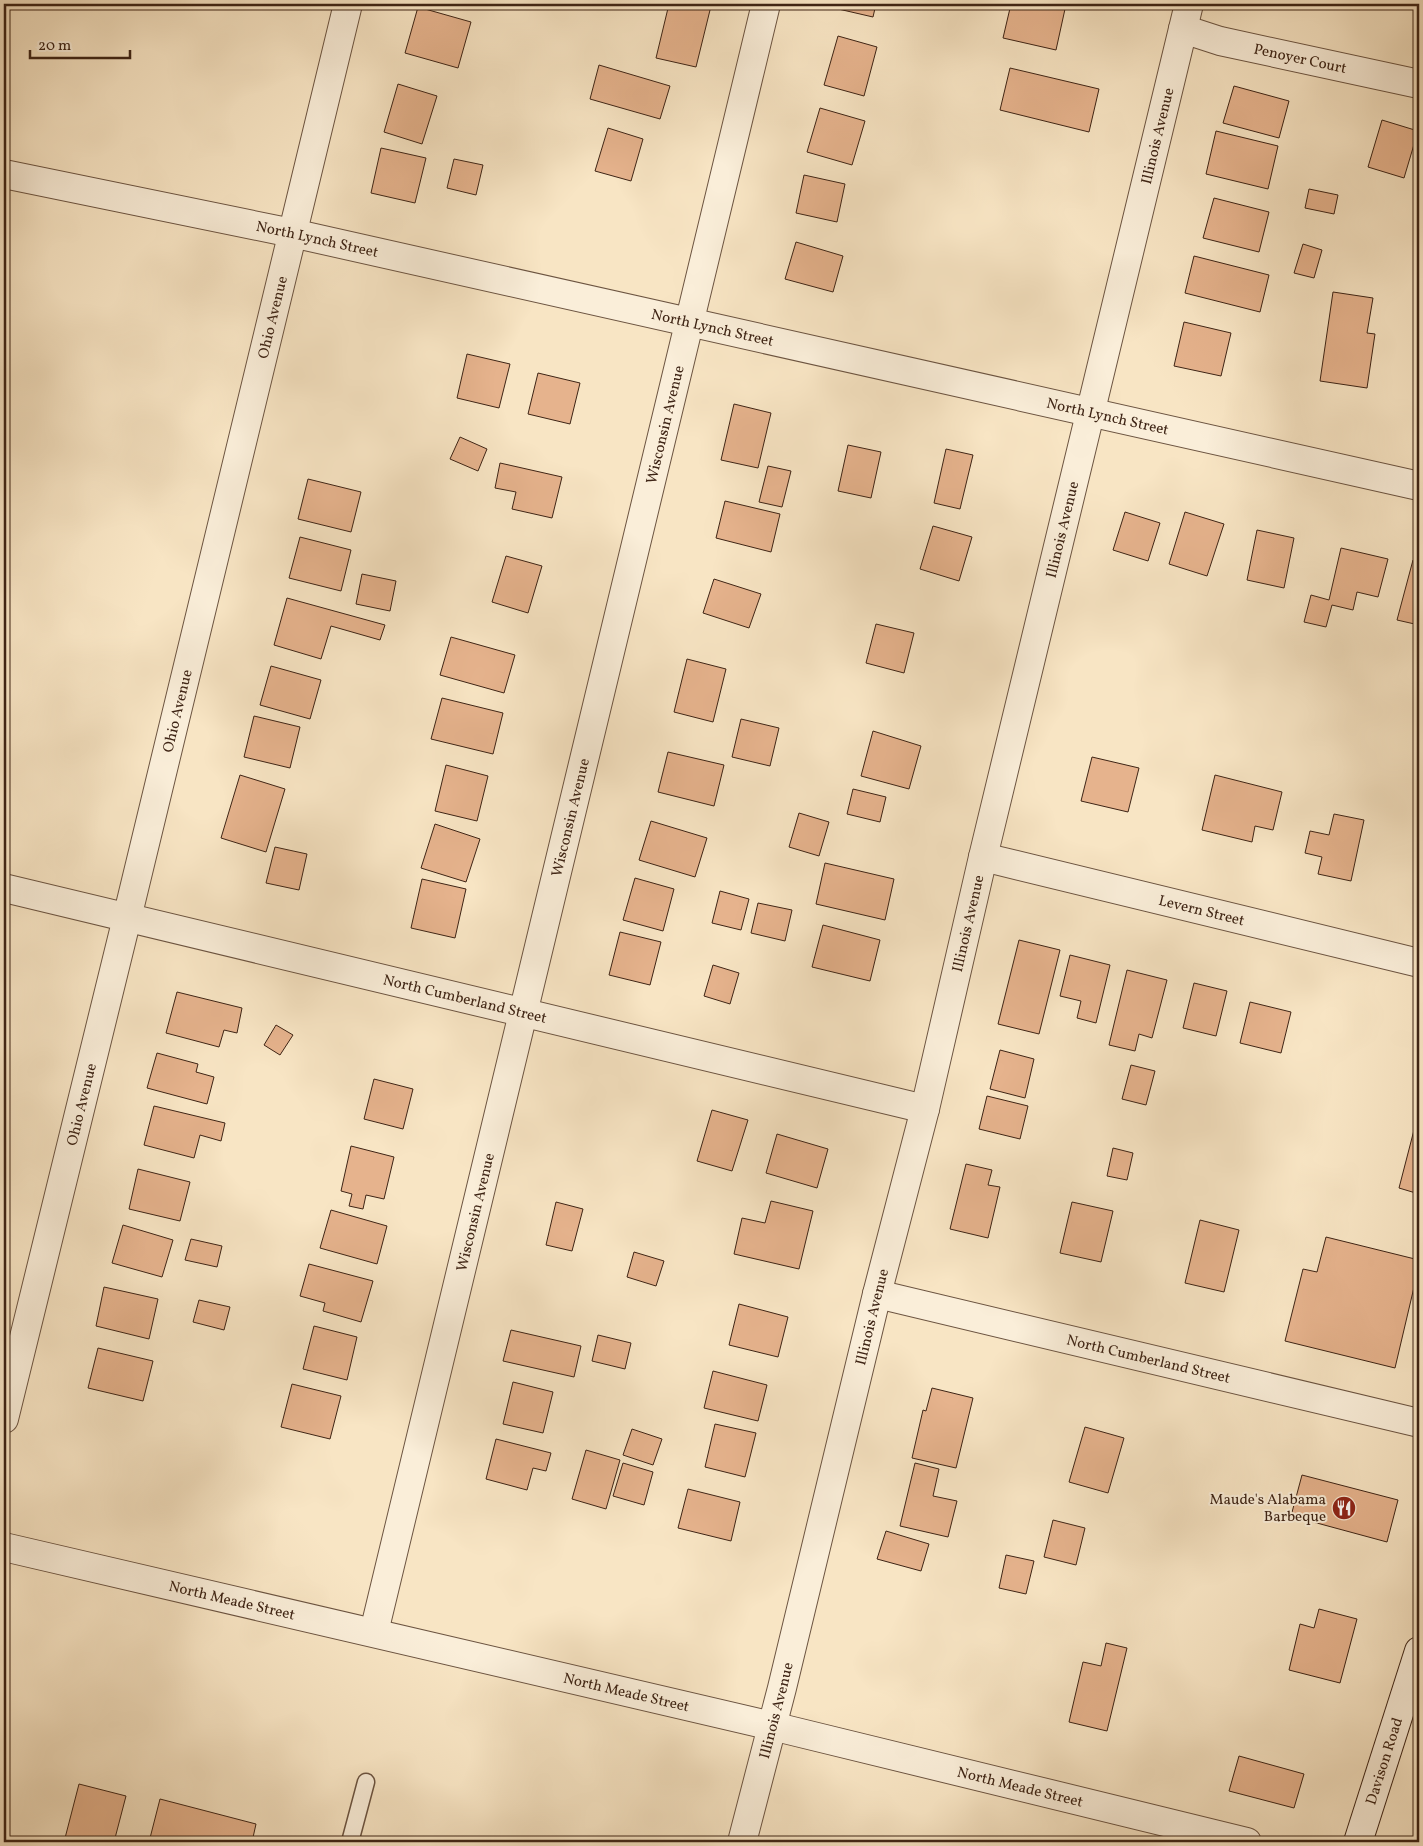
<svg xmlns="http://www.w3.org/2000/svg" width="1423" height="1846" viewBox="0 0 1423 1846" font-family="Vollkorn,serif">
<style>
.building{fill:#e6b38d;stroke:#3e2415}
.lines{fill:none;stroke-linecap:round;stroke-linejoin:round}
.service-casing{stroke:#6c5441;stroke-width:19}
.minor-casing{stroke:#6c5441;stroke-width:30}
.secondary-casing{stroke:#3e2415;stroke-width:30}
.service{stroke:#faeed9;stroke-width:16}
.minor{stroke:#faeed9;stroke-width:28}
.secondary{stroke:#faeed9;stroke-width:28}
.labels{text-anchor:middle;stroke-width:4;stroke-linejoin:round;paint-order:stroke}
.street-label{font-size:15px;fill:#3e2415;stroke:#faeed9}
.poi-label{font-size:15px;fill:#3e2415;stroke:#faeed9;text-anchor:end}
</style>
<rect width="100%" height="100%" fill="#f8e5c4"/>
<filter id="stains"><feTurbulence type="fractalNoise" baseFrequency=".004" numOctaves="4"/><feColorMatrix values="0 0 0 0 .2 0 0 0 0 .09 0 0 0 0 .02 0 0 0 .5 -.17"/></filter>
<radialGradient id="worn" r=".72"><stop offset=".6" stop-color="#630" stop-opacity="0"/><stop offset="1" stop-color="#630" stop-opacity=".3"/></radialGradient>
<path class="building" d="M 669,4 L 704,4 L 711,6 L 696,67 L 656,58 Z
M 835,4 L 876,4 L 873,17 L 834,8 Z
M 1011,4 L 1041,4 L 1065,9 L 1056,50 L 1003,38 Z
M 418,7 L 471,22 L 458,68 L 405,53 Z
M 838,36 L 877,47 L 864,96 L 824,85 Z
M 599,65 L 670,86 L 660,119 L 590,99 Z
M 1010,68 L 1099,89 L 1089,132 L 1000,110 Z
M 398,84 L 437,96 L 422,144 L 384,132 Z
M 1234,86 L 1289,101 L 1279,138 L 1223,123 Z
M 820,108 L 865,121 L 852,165 L 807,152 Z
M 1382,120 L 1418,131 L 1404,178 L 1368,167 Z
M 608,128 L 643,139 L 631,181 L 595,171 Z
M 1216,131 L 1278,146 L 1268,189 L 1206,174 Z
M 381,148 L 426,158 L 415,203 L 371,193 Z
M 454,159 L 483,165 L 476,195 L 447,188 Z
M 804,175 L 845,184 L 837,222 L 796,213 Z
M 1309,189 L 1338,195 L 1334,214 L 1305,208 Z
M 1214,198 L 1269,212 L 1259,252 L 1203,238 Z
M 796,242 L 843,256 L 833,292 L 785,279 Z
M 1303,244 L 1322,250 L 1314,278 L 1294,273 Z
M 1194,256 L 1269,275 L 1260,312 L 1185,293 Z
M 1333,292 L 1373,298 L 1367,333 L 1375,334 L 1367,388 L 1320,381 Z
M 1184,322 L 1231,333 L 1221,376 L 1174,366 Z
M 467,354 L 510,364 L 499,408 L 457,398 Z
M 538,373 L 580,383 L 570,424 L 528,414 Z
M 734,404 L 771,413 L 758,468 L 721,460 Z
M 460,437 L 487,449 L 478,471 L 450,459 Z
M 848,445 L 881,452 L 871,498 L 838,491 Z
M 946,449 L 973,455 L 960,509 L 934,503 Z
M 500,463 L 562,477 L 552,518 L 512,509 L 516,492 L 495,488 Z
M 768,466 L 791,471 L 782,507 L 759,502 Z
M 308,479 L 361,492 L 351,532 L 298,519 Z
M 725,501 L 780,514 L 771,552 L 716,538 Z
M 1125,512 L 1160,523 L 1148,561 L 1113,550 Z
M 1185,512 L 1224,524 L 1207,576 L 1169,564 Z
M 933,526 L 972,537 L 959,581 L 920,569 Z
M 1257,530 L 1294,538 L 1284,588 L 1247,580 Z
M 300,537 L 351,550 L 341,591 L 289,578 Z
M 1341,548 L 1388,559 L 1378,597 L 1357,592 L 1353,610 L 1332,605 L 1326,627 L 1304,622 L 1311,595 L 1329,600 Z
M 506,556 L 542,566 L 528,613 L 492,602 Z
M 1413,560 L 1419,562 L 1419,625 L 1397,620 Z
M 362,574 L 396,581 L 390,611 L 356,604 Z
M 714,579 L 761,594 L 749,628 L 703,613 Z
M 287,598 L 385,625 L 380,640 L 331,626 L 321,659 L 274,645 Z
M 876,624 L 914,633 L 904,673 L 866,663 Z
M 451,637 L 515,655 L 504,693 L 440,675 Z
M 687,659 L 726,669 L 713,722 L 674,712 Z
M 271,666 L 321,680 L 310,719 L 260,705 Z
M 442,698 L 503,713 L 493,754 L 431,739 Z
M 254,716 L 300,727 L 290,768 L 244,757 Z
M 741,719 L 779,728 L 770,766 L 732,757 Z
M 873,731 L 921,746 L 909,789 L 861,776 Z
M 668,752 L 724,765 L 714,806 L 658,792 Z
M 1092,757 L 1139,768 L 1128,812 L 1081,801 Z
M 446,765 L 488,776 L 477,821 L 435,811 Z
M 240,775 L 285,789 L 266,852 L 221,838 Z
M 1215,775 L 1282,792 L 1273,830 L 1255,826 L 1252,842 L 1202,830 Z
M 853,789 L 886,797 L 880,822 L 847,814 Z
M 799,813 L 829,822 L 819,856 L 789,847 Z
M 1334,814 L 1364,820 L 1351,881 L 1318,874 L 1322,857 L 1305,853 L 1310,831 L 1329,835 Z
M 651,821 L 707,838 L 695,877 L 639,860 Z
M 435,824 L 480,839 L 466,882 L 421,868 Z
M 275,847 L 307,854 L 299,890 L 266,883 Z
M 825,863 L 894,879 L 885,920 L 816,904 Z
M 635,878 L 674,889 L 663,931 L 623,920 Z
M 422,879 L 466,889 L 455,938 L 411,928 Z
M 720,891 L 749,899 L 741,930 L 712,923 Z
M 758,903 L 792,910 L 785,941 L 751,933 Z
M 823,925 L 880,940 L 870,981 L 812,967 Z
M 620,932 L 661,942 L 650,985 L 609,975 Z
M 1019,940 L 1060,950 L 1039,1034 L 998,1024 Z
M 1070,955 L 1110,965 L 1096,1023 L 1077,1018 L 1081,1001 L 1060,996 Z
M 713,965 L 739,973 L 730,1004 L 704,996 Z
M 1127,970 L 1167,980 L 1152,1038 L 1139,1034 L 1135,1051 L 1109,1045 Z
M 1194,983 L 1227,991 L 1216,1036 L 1183,1028 Z
M 177,992 L 242,1008 L 237,1033 L 224,1030 L 219,1047 L 166,1033 Z
M 1250,1002 L 1291,1012 L 1281,1053 L 1240,1043 Z
M 276,1025 L 293,1035 L 280,1055 L 264,1045 Z
M 1000,1050 L 1034,1059 L 1025,1098 L 990,1089 Z
M 157,1053 L 198,1064 L 196,1072 L 214,1077 L 207,1104 L 147,1088 Z
M 1131,1065 L 1155,1071 L 1146,1105 L 1122,1099 Z
M 374,1079 L 413,1089 L 403,1129 L 364,1119 Z
M 987,1096 L 1028,1106 L 1020,1139 L 979,1129 Z
M 154,1106 L 225,1123 L 221,1141 L 200,1135 L 194,1158 L 144,1145 Z
M 712,1110 L 748,1120 L 732,1171 L 697,1161 Z
M 1414,1130 L 1419,1132 L 1419,1194 L 1399,1188 Z
M 777,1134 L 828,1149 L 817,1188 L 766,1173 Z
M 351,1146 L 394,1157 L 384,1199 L 366,1195 L 363,1209 L 349,1206 L 352,1194 L 341,1191 Z
M 1113,1148 L 1133,1153 L 1127,1180 L 1107,1176 Z
M 966,1164 L 992,1170 L 988,1185 L 1000,1187 L 988,1238 L 950,1229 Z
M 138,1169 L 190,1182 L 180,1221 L 129,1209 Z
M 771,1201 L 813,1211 L 799,1269 L 734,1254 L 742,1218 L 765,1223 Z
M 556,1202 L 583,1209 L 572,1251 L 546,1245 Z
M 1072,1202 L 1113,1211 L 1101,1262 L 1060,1253 Z
M 331,1210 L 387,1226 L 377,1264 L 320,1248 Z
M 1200,1220 L 1239,1230 L 1224,1292 L 1185,1283 Z
M 123,1225 L 173,1240 L 162,1277 L 112,1263 Z
M 1326,1237 L 1419,1260 L 1419,1266 L 1395,1368 L 1285,1341 L 1303,1269 L 1317,1272 Z
M 191,1239 L 222,1246 L 217,1267 L 185,1260 Z
M 634,1252 L 664,1261 L 656,1286 L 627,1277 Z
M 309,1264 L 373,1281 L 361,1322 L 323,1311 L 325,1303 L 300,1296 Z
M 104,1287 L 158,1299 L 149,1339 L 96,1326 Z
M 199,1300 L 230,1307 L 224,1330 L 193,1322 Z
M 739,1304 L 788,1317 L 778,1357 L 729,1345 Z
M 314,1326 L 357,1337 L 347,1380 L 303,1369 Z
M 511,1330 L 581,1346 L 574,1377 L 503,1361 Z
M 598,1335 L 631,1343 L 625,1369 L 592,1361 Z
M 98,1348 L 153,1361 L 143,1401 L 88,1388 Z
M 713,1371 L 767,1385 L 758,1421 L 704,1408 Z
M 513,1382 L 553,1392 L 543,1433 L 503,1424 Z
M 292,1384 L 341,1396 L 330,1439 L 281,1427 Z
M 932,1388 L 973,1398 L 956,1468 L 912,1458 L 923,1410 L 926,1411 Z
M 715,1424 L 756,1433 L 745,1477 L 705,1467 Z
M 1085,1427 L 1124,1438 L 1108,1493 L 1069,1482 Z
M 632,1429 L 662,1439 L 653,1465 L 623,1455 Z
M 496,1439 L 551,1453 L 546,1471 L 533,1468 L 527,1490 L 486,1479 Z
M 586,1450 L 620,1460 L 606,1509 L 572,1499 Z
M 623,1463 L 653,1472 L 644,1505 L 613,1496 Z
M 915,1463 L 939,1469 L 933,1496 L 957,1501 L 948,1537 L 900,1526 Z
M 1302,1475 L 1398,1500 L 1387,1542 L 1291,1516 Z
M 688,1489 L 740,1502 L 731,1541 L 678,1528 Z
M 1053,1520 L 1085,1528 L 1076,1565 L 1044,1557 Z
M 886,1531 L 929,1544 L 921,1571 L 877,1559 Z
M 1006,1555 L 1034,1561 L 1026,1594 L 999,1588 Z
M 1319,1609 L 1357,1619 L 1340,1683 L 1289,1670 L 1300,1624 L 1314,1628 Z
M 1106,1643 L 1127,1648 L 1107,1731 L 1069,1722 L 1083,1662 L 1101,1666 Z
M 1239,1756 L 1304,1774 L 1294,1808 L 1229,1791 Z
M 79,1784 L 126,1796 L 114,1842 L 64,1842 Z
M 160,1799 L 256,1824 L 252,1842 L 149,1842 Z"/>
<g class="lines">
<g class="service-casing">
<path id="service" d="M 350,1842 L 366,1782"/>
</g>
<g class="minor-casing">
<g id="minor">
<path id="s1" d="M 1183,29 L 1220,41 L 1419,84"/>
<path id="s2" d="M 4,174 L 292,233 L 1419,486"/>
<path id="s3" d="M 983,857 L 1419,963"/>
<path id="s4" d="M 4,888 L 925,1109"/>
<path id="s5" d="M 877,1294 L 1419,1423"/>
<path id="s6" d="M 4,1419 L 127,918 L 348,4"/>
<path id="s7" d="M 4,1547 L 772,1726 L 1247,1842"/>
<path id="s8" d="M 374,1632 L 766,4"/>
<path id="s9" d="M 742,1842 L 782,1688 L 877,1294 L 925,1109 L 983,857 L 1189,4"/>
</g>
</g>
<g class="secondary-casing">
<g id="secondary">
<path id="s10" d="M 1358,1842 L 1419,1651"/>
</g>
</g>
<use href="#service" class="service"/>
<use href="#minor" class="minor"/>
<use href="#secondary" class="secondary"/>
</g>
<defs>
<g id="restaurant-disc" transform="scale(1.25)"><circle r="9.5" fill="#8f2418" stroke="#faeed9"/><path d="M-5-6h1v4h1v-4h1v4h1v-4h1v5L-1.5 .5V6h-2V.5L-5-1ZM5-6V6H3V1.5H1.5Q1.5-4 5-6Z" fill="#fff"/></g>
</defs>
<g fill-rule="evenodd">
<use href="#restaurant-disc" x="1344" y="1508"/>
</g>
<g class="labels">
<g class="street-label">
<text dy="5" stroke="none"><textPath href="#s1" startOffset="121">Penoyer Court</textPath></text>
<text dy="5" stroke="none"><textPath href="#s9" startOffset="1756">Illinois Avenue</textPath></text>
<text dy="5" stroke="none"><textPath href="#s2" startOffset="320">North Lynch Street</textPath></text>
<text dy="5" stroke="none"><textPath href="#s6" startOffset="1134">Ohio Avenue</textPath></text>
<text dy="5" stroke="none"><textPath href="#s2" startOffset="725">North Lynch Street</textPath></text>
<text dy="5" stroke="none"><textPath href="#s2" startOffset="1130">North Lynch Street</textPath></text>
<text dy="5" stroke="none"><textPath href="#s8" startOffset="1242">Wisconsin Avenue</textPath></text>
<text dy="5" stroke="none"><textPath href="#s9" startOffset="1351">Illinois Avenue</textPath></text>
<text dy="5" stroke="none"><textPath href="#s6" startOffset="729">Ohio Avenue</textPath></text>
<text dy="5" stroke="none"><textPath href="#s8" startOffset="838">Wisconsin Avenue</textPath></text>
<text dy="5" stroke="none"><textPath href="#s3" startOffset="225">Levern Street</textPath></text>
<text dy="5" stroke="none"><textPath href="#s9" startOffset="946">Illinois Avenue</textPath></text>
<text dy="5" stroke="none"><textPath href="#s4" startOffset="474">North Cumberland Street</textPath></text>
<text dy="5" stroke="none"><textPath href="#s6" startOffset="324">Ohio Avenue</textPath></text>
<text dy="5" stroke="none"><textPath href="#s8" startOffset="432">Wisconsin Avenue</textPath></text>
<text dy="5" stroke="none"><textPath href="#s9" startOffset="541">Illinois Avenue</textPath></text>
<text dy="5" stroke="none"><textPath href="#s5" startOffset="279">North Cumberland Street</textPath></text>
<text dy="5" stroke="none"><textPath href="#s7" startOffset="234">North Meade Street</textPath></text>
<text dy="5" stroke="none"><textPath href="#s7" startOffset="639">North Meade Street</textPath></text>
<text dy="5" stroke="none"><textPath href="#s9" startOffset="136">Illinois Avenue</textPath></text>
<text dy="5" stroke="none"><textPath href="#s10" startOffset="85">Davison Road</textPath></text>
<text dy="5" stroke="none"><textPath href="#s7" startOffset="1044">North Meade Street</textPath></text>
</g>
<g class="poi-label">
<text x="1326" y="1504">Maude's Alabama<tspan x="1326" dy="17">Barbeque</tspan></text>
</g>
</g>
<rect width="1423" height="1846" fill="none" stroke="#f8e5c4" stroke-width="20"/>
<rect x="5" y="5" width="1413" height="1836" fill="none" stroke="#3e2415" stroke-width="2.5"/>
<rect x="10" y="10" width="1403" height="1826" fill="none" stroke="#3e2415"/>
<path d="M30 50v8h100v-8" fill="none" stroke="#3e2415" stroke-width="2.5"/>
<text x="38" y="50" font-size="15" fill="#3e2415" stroke="#faeed9" stroke-width="4" paint-order="stroke">20 m</text>
<rect width="100%" height="100%" filter="url(#stains)"/>
<rect width="100%" height="100%" fill="url(#worn)"/>
</svg>
